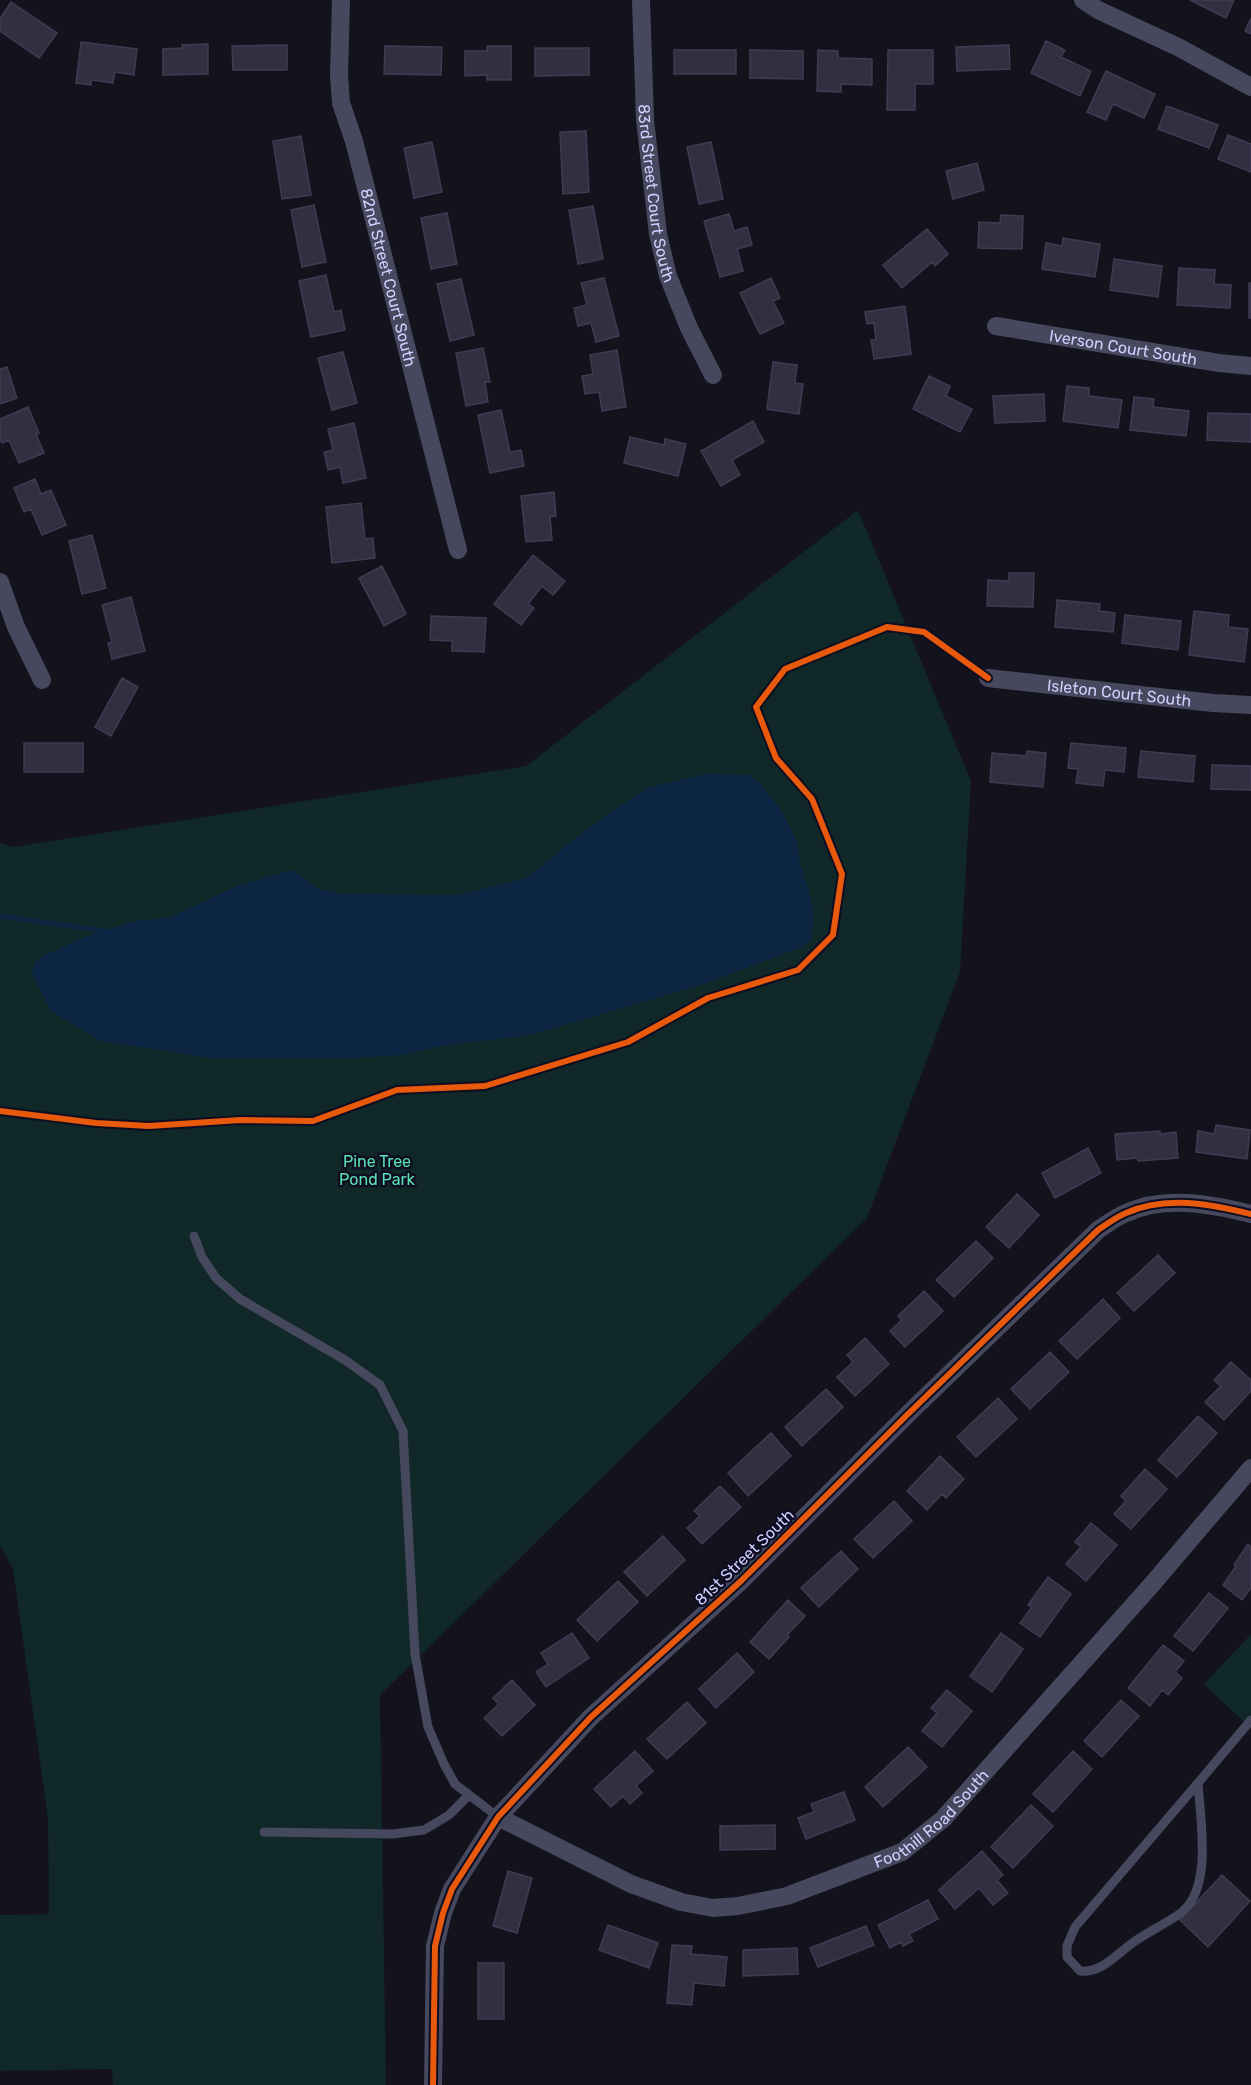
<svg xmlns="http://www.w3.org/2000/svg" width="1251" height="2085" viewBox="0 0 1251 2085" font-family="Rubik,sans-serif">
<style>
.green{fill:#102827}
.water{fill:#0d2644}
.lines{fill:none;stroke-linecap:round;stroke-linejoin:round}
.stream{stroke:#0d2644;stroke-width:5}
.building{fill:#313040;stroke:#3e3c52;stroke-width:1.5}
.lane{stroke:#46485e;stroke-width:9}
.street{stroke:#46485e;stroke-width:18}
.cycleway-casing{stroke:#0f0d22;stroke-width:10}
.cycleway{stroke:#e8590c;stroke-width:6}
.labels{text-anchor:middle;stroke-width:5;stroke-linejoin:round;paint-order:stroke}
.street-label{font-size:16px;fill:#d0cfff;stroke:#0f0d22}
.park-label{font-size:16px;fill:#59e1b3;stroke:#0f0d22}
</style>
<rect width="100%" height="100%" fill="#13121d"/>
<path class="green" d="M 858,510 L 971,781 L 960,972 L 867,1218 L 380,1695 L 386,2085 L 113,2085 L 112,2069 L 0,2071 L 0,1915 L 49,1914 L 48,1819 L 13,1569 L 0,1546 L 0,843 L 13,847 L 526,766 Z
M 1251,1634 L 1251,1729 L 1204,1684 Z"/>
<path class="water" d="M 705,774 L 750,775 C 770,792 786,815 796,840 C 799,848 798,858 801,867 C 811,897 816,909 811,940 L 802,947 L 701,985 L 530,1035 L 441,1046 L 402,1055 L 352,1058 L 212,1058 L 100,1041 L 51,1011 L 32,974 L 35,962 L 39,958 L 82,938 L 135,921 L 171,917 L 237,886 L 291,870 L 301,876 L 318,889 L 344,894 L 459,895 L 526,878 L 557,854 L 566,845 L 615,809 L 650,787 Z"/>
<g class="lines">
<path class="stream" d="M 0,916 L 105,931"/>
</g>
<path class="building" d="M 1190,0 L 1234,0 L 1226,18 Z
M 11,2 L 57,33 L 39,58 L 0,31 L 0,19 Z
M 1251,18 L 1251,34 L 1245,31 Z
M 1046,41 L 1065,50 L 1061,57 L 1091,71 L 1080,96 L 1031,73 Z
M 81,42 L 137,49 L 134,75 L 115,72 L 113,83 L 91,80 L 91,85 L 76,83 Z
M 208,44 L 208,74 L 163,75 L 163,49 L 182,48 L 182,45 Z
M 287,45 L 287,70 L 233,70 L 232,46 Z
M 1009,45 L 1010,69 L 957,71 L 956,47 Z
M 385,46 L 442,47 L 441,75 L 384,74 Z
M 487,46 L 511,46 L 511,80 L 487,80 L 487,75 L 465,76 L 465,51 L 487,51 Z
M 535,48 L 589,48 L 589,75 L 535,76 Z
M 674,50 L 736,50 L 736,74 L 674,74 Z
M 750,50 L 803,51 L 803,79 L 750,78 Z
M 818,50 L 838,51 L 838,58 L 872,59 L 872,85 L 841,84 L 841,92 L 817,91 Z
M 888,50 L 933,50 L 933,84 L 915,84 L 915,110 L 887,110 Z
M 1106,71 L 1155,94 L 1144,118 L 1113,104 L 1106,120 L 1087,112 Z
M 1167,106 L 1218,125 L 1209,148 L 1158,129 Z
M 586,131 L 589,192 L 563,194 L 560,132 Z
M 1228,135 L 1251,144 L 1251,172 L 1218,159 Z
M 301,136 L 311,195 L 282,199 L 273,141 Z
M 432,142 L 442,192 L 414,198 L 404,148 Z
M 711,142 L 723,199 L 699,204 L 687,147 Z
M 977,163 L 984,190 L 953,199 L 946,171 Z
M 314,205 L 326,262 L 302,267 L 291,210 Z
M 593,206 L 603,259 L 578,264 L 569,210 Z
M 447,213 L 457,264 L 431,269 L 421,218 Z
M 729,214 L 734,231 L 747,227 L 752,245 L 737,249 L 743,271 L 720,277 L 704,221 Z
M 1001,215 L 1023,216 L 1022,249 L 978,248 L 979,222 L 1000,223 Z
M 927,229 L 948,254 L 935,266 L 932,262 L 902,288 L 883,265 Z
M 1063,238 L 1100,244 L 1095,277 L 1042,269 L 1046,243 L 1062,246 Z
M 1114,259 L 1162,266 L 1158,297 L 1110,290 Z
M 1179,268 L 1215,270 L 1214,284 L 1231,285 L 1230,308 L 1177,305 Z
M 326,275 L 334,312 L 341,310 L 345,330 L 311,337 L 299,281 Z
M 604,278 L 619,336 L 596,342 L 591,323 L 578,326 L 574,308 L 587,305 L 581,283 Z
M 771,278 L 780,298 L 773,301 L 784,323 L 760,334 L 740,293 Z
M 461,279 L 474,335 L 450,341 L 437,284 Z
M 1249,283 L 1251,283 L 1251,318 L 1249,318 Z
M 905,306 L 911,354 L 874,359 L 871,340 L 876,340 L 874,323 L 867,324 L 865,312 Z
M 483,348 L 490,382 L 485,382 L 488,402 L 466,406 L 456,353 Z
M 617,350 L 626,407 L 602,411 L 599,392 L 585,394 L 582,376 L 593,374 L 590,355 Z
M 343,352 L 357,403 L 332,410 L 318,358 Z
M 773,362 L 797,365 L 795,383 L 803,384 L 799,414 L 767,409 Z
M 7,367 L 17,398 L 0,404 L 0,369 Z
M 929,376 L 950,386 L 946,396 L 972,409 L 960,432 L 913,409 Z
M 1067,386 L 1089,388 L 1089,396 L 1122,400 L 1118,428 L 1063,421 Z
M 1044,394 L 1045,421 L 995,423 L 993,396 Z
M 1134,397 L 1154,399 L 1153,407 L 1189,411 L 1186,436 L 1130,430 Z
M 28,407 L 39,433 L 36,434 L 44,453 L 19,463 L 9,440 L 2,443 L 0,438 L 0,419 Z
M 501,410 L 510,452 L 521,450 L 524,466 L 490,473 L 478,415 Z
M 1208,413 L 1251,414 L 1251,442 L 1207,440 Z
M 753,421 L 764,442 L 732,460 L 740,475 L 721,486 L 701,451 Z
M 354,423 L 366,478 L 343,483 L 340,467 L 328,470 L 324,452 L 333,450 L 328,429 Z
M 630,437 L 664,445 L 665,439 L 686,444 L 678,476 L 624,463 Z
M 35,479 L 41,494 L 51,490 L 66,525 L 42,535 L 31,509 L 24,512 L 14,488 Z
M 554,492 L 556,516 L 550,517 L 552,540 L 526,542 L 521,496 Z
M 361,503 L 365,539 L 373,538 L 375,558 L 332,563 L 326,507 Z
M 92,535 L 106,588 L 82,594 L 69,541 Z
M 533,555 L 565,581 L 553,595 L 542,586 L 528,604 L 534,608 L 521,625 L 494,604 Z
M 382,566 L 406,614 L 384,626 L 359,578 Z
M 1009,573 L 1034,573 L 1033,607 L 987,606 L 988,580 L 1009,581 Z
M 131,597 L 145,651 L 112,659 L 108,643 L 112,642 L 102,605 Z
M 1057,600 L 1100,604 L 1099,611 L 1115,613 L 1113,632 L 1055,627 Z
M 1194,611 L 1229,615 L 1228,627 L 1248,629 L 1244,662 L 1189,655 Z
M 1125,615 L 1181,621 L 1178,650 L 1122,643 Z
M 431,616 L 486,618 L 484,652 L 452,651 L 452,641 L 430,640 Z
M 122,678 L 138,687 L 111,736 L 95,727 Z
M 24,743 L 83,743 L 83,772 L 24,772 Z
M 1071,743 L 1126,748 L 1124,772 L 1105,770 L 1103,786 L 1076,783 L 1078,769 L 1068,768 Z
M 1027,751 L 1046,753 L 1043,787 L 990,782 L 992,753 L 1026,756 Z
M 1141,751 L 1195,756 L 1193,782 L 1138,777 Z
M 1212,765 L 1251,766 L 1251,790 L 1211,789 Z
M 1216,1125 L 1250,1130 L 1247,1159 L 1196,1152 L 1198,1131 L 1214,1134 Z
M 1160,1131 L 1160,1134 L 1176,1132 L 1178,1158 L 1138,1161 L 1137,1158 L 1117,1160 L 1115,1134 Z
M 1088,1148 L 1101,1173 L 1055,1198 L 1042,1173 Z
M 1017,1194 L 1039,1215 L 1009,1248 L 986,1227 Z
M 976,1241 L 993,1258 L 954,1297 L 936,1280 Z
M 1158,1255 L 1175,1273 L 1134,1311 L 1117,1293 Z
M 924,1291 L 943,1311 L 905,1347 L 890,1331 L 902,1320 L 898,1316 Z
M 1103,1299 L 1120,1318 L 1077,1359 L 1059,1341 Z
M 865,1338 L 889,1364 L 855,1396 L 837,1377 L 853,1362 L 847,1355 Z
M 1050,1352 L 1069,1372 L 1030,1409 L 1011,1389 Z
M 1231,1362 L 1251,1380 L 1251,1391 L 1224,1420 L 1205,1402 L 1221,1386 L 1214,1380 Z
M 826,1389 L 843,1407 L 802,1446 L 785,1427 Z
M 998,1398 L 1017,1419 L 976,1457 L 957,1437 Z
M 1198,1416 L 1217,1433 L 1177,1477 L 1158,1460 Z
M 771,1433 L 791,1456 L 748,1496 L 728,1473 Z
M 940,1456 L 964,1479 L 946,1498 L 942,1494 L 927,1510 L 907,1491 Z
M 1145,1469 L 1167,1489 L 1131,1529 L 1114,1514 L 1126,1501 L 1121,1496 Z
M 720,1486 L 741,1507 L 702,1544 L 687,1528 L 700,1516 L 694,1511 Z
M 894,1501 L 912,1521 L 873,1558 L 854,1539 Z
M 1091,1523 L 1117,1545 L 1086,1581 L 1066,1564 L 1081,1547 L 1075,1542 Z
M 663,1536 L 685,1560 L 647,1596 L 624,1572 Z
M 1248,1544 L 1251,1547 L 1251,1588 L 1242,1600 L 1223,1585 L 1236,1566 L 1234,1565 Z
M 841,1551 L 858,1569 L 819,1607 L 801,1588 Z
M 1048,1577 L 1071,1594 L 1040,1637 L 1020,1623 L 1032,1607 L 1028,1605 Z
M 618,1581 L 638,1602 L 597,1641 L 577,1620 Z
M 1209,1593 L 1228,1608 L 1193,1651 L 1174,1636 Z
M 788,1600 L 805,1616 L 787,1635 L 789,1637 L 769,1659 L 750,1642 Z
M 572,1633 L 589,1658 L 546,1687 L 536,1672 L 548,1664 L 541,1653 Z
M 1001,1633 L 1023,1649 L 992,1692 L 970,1676 Z
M 1163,1645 L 1184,1661 L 1175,1672 L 1182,1678 L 1168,1695 L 1162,1690 L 1150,1706 L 1128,1688 Z
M 737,1653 L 754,1672 L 716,1708 L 699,1689 Z
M 512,1680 L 535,1705 L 502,1736 L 484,1718 L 499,1704 L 493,1698 Z
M 947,1690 L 972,1711 L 942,1747 L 922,1731 L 937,1713 L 931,1708 Z
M 1121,1700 L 1139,1716 L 1102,1757 L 1084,1741 Z
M 687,1702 L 706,1723 L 667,1759 L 647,1739 Z
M 908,1747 L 927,1767 L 883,1807 L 865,1787 Z
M 635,1751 L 653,1771 L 636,1786 L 642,1793 L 630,1804 L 623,1796 L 611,1807 L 594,1789 Z
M 1073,1751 L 1092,1769 L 1053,1812 L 1033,1794 Z
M 844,1792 L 855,1820 L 806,1839 L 798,1818 L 814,1812 L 811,1804 Z
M 1031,1805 L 1053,1826 L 1013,1868 L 991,1847 Z
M 775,1825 L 775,1849 L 720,1850 L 720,1826 Z
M 982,1851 L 1003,1875 L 997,1880 L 1008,1893 L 993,1905 L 979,1888 L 955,1909 L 939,1890 Z
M 508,1871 L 532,1878 L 517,1933 L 493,1926 Z
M 1222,1875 L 1250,1901 L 1208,1947 L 1180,1920 Z
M 928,1900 L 938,1919 L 909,1934 L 913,1941 L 903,1946 L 901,1942 L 890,1948 L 878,1925 Z
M 608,1925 L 658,1943 L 649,1968 L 599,1950 Z
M 866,1926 L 874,1945 L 818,1967 L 810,1948 Z
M 672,1945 L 692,1946 L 691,1954 L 727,1957 L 724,1986 L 694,1983 L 692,2005 L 667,2003 Z
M 797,1948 L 798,1974 L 743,1976 L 743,1950 Z
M 478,1963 L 504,1963 L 504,2019 L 478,2019 Z"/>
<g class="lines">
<path class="lane" d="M 194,1236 L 202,1257 L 216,1278 L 240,1299 L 345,1360 L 380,1385 L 403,1431 L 415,1654 L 428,1727 L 444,1764 L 455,1784 L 498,1817
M 1198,1783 C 1200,1817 1213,1887 1182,1912 C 1166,1924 1147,1932 1131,1944 C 1115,1956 1101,1973 1080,1971 L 1067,1957 L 1067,1946 L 1075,1927 Z
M 1198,1783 L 1251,1720
M 264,1832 L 393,1834 L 424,1830 L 449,1815 L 469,1795"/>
<g class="street">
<path id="s1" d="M 341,0 L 339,76 L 341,103 L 354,141 L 458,550"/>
<path id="s2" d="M 641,0 L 645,120 L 658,234 L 668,276 L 689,328 L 713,375"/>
<path d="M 1083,0 L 1098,10 L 1178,47 L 1251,87"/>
<path id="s3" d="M 996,326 L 1219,363 L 1251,366"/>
<path d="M 0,582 L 16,627 L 42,680"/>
<path id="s4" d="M 988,678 L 1213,703 L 1251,705"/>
<path id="s5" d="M 498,1817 L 631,1884 L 681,1902 L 713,1908 L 738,1906 L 787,1896 L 902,1852 L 943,1819 L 1154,1582 L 1251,1468"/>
<path d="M 433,2085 L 435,1946 L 443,1913 L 452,1889 L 498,1817 L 591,1717 L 741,1581 L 908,1414 L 1098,1230 C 1107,1224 1116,1217 1126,1213 C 1165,1195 1211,1204 1251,1214"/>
</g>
<g class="cycleway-casing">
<path id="cycleway" d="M 0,1111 L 96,1123 L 149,1126 L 240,1120 L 313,1121 L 397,1090 L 485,1086 L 628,1042 L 708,998 L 798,970 L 833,935 L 842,874 L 812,799 L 776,758 L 756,707 L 785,669 L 887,627 L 924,632 L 988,678
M 433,2085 L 435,1946 L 443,1913 L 452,1889 L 498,1817 L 591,1717 L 741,1581 L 908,1414 L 1098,1230 C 1107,1224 1116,1217 1126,1213 C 1165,1195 1211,1204 1251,1214"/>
</g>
<use href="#cycleway" class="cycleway"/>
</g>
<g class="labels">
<g class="street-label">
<text dy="6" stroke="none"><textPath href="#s2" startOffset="194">83rd Street Court South</textPath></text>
<text dy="6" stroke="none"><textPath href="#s1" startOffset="284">82nd Street Court South</textPath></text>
<text dy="6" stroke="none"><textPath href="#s3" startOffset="129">Iverson Court South</textPath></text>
<text dy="6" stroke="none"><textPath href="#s4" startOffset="132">Isleton Court South</textPath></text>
<text transform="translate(744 1557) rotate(-44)" y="6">81st Street South</text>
<text dy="6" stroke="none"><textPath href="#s5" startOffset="476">Foothill Road South</textPath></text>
</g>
<g class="park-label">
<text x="377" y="1167">Pine Tree<tspan x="377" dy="18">Pond Park</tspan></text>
</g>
</g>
</svg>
